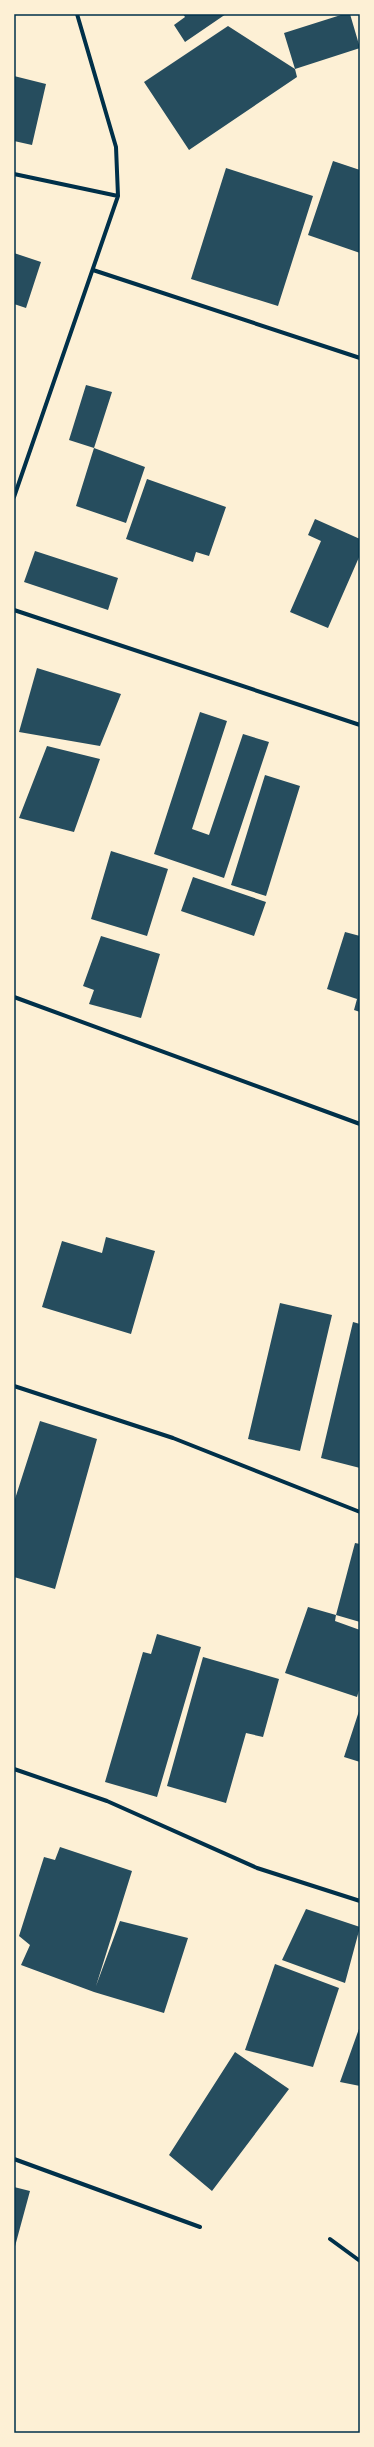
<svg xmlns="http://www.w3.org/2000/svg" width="374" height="2447" viewBox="0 0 374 2447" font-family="'DM Sans',sans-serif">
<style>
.building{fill:#264d5e}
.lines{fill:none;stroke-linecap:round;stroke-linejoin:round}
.minor{stroke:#003049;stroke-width:4}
.neatline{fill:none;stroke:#003049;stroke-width:1.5}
</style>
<rect width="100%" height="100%" fill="#fdf0d5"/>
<path class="building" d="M 183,14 L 226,14 L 185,42 L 174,25 L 185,17 Z
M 344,14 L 350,14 L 360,48 L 295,69 L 284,33 Z
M 228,26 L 295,69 L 297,77 L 189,150 L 144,82 Z
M 14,76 L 46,84 L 32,145 L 14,141 Z
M 333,161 L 360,170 L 360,253 L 308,235 Z
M 226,168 L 313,196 L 278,306 L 191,279 Z
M 14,253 L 41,262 L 26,308 L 14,304 Z
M 86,385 L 112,392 L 94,448 L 69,440 Z
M 94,448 L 145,467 L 126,523 L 76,506 Z
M 147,479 L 226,507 L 209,556 L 196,552 L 193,562 L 126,539 Z
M 315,519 L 360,539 L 360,555 L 328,628 L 290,612 L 321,541 L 308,535 Z
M 35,551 L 118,578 L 108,610 L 24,582 Z
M 37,668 L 121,694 L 100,746 L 19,732 Z
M 200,712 L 227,721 L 192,829 L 209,835 L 243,734 L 269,742 L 224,878 L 154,854 Z
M 47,746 L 100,759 L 74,832 L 19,818 Z
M 265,775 L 300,786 L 266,896 L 231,885 Z
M 111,851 L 168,869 L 147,936 L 91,919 Z
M 193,877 L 266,902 L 254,936 L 181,911 Z
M 345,932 L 360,936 L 360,1012 L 354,1010 L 357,999 L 327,989 Z
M 101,936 L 160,954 L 141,1018 L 89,1004 L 94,990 L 83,986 Z
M 106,1237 L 155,1251 L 131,1334 L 42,1307 L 62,1241 L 102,1253 Z
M 280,1303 L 332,1315 L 300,1451 L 248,1439 Z
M 353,1322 L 360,1324 L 360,1468 L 321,1458 Z
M 40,1421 L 97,1439 L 55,1589 L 14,1577 L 14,1502 Z
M 355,1543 L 360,1544 L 360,1622 L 336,1615 Z
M 308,1607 L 336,1615 L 335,1621 L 360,1630 L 360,1687 L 357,1697 L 285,1673 Z
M 157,1634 L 201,1647 L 157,1797 L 105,1782 L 143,1652 L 151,1654 Z
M 203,1657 L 279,1679 L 263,1737 L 246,1733 L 226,1803 L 167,1786 Z
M 360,1708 L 360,1762 L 344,1757 Z
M 60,1847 L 132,1871 L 96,1986 L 120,1921 L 188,1938 L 164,2013 L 94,1992 L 21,1965 L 30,1945 L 19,1936 L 44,1857 L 55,1860 Z
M 306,1909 L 360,1927 L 345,1983 L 282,1960 Z
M 275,1964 L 339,1988 L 313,2067 L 245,2050 Z
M 360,2026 L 360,2086 L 340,2082 Z
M 235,2052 L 289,2089 L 212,2191 L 169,2155 Z
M 14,2187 L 30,2191 L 14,2250 Z"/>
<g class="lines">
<path class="minor" d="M 14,174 L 118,196
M 93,270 L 360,358
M 14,497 L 118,196 L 116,147 L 77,14
M 14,610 L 360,725
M 14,997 L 360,1124
M 14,1386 L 173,1438 L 360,1512
M 14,1769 L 107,1801 L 257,1868 L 360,1901
M 14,2159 L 200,2227
M 330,2239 L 360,2261"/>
</g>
<rect width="374" height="2447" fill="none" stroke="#fdf0d5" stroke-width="30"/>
<rect x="15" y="15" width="344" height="2417" class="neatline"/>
</svg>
